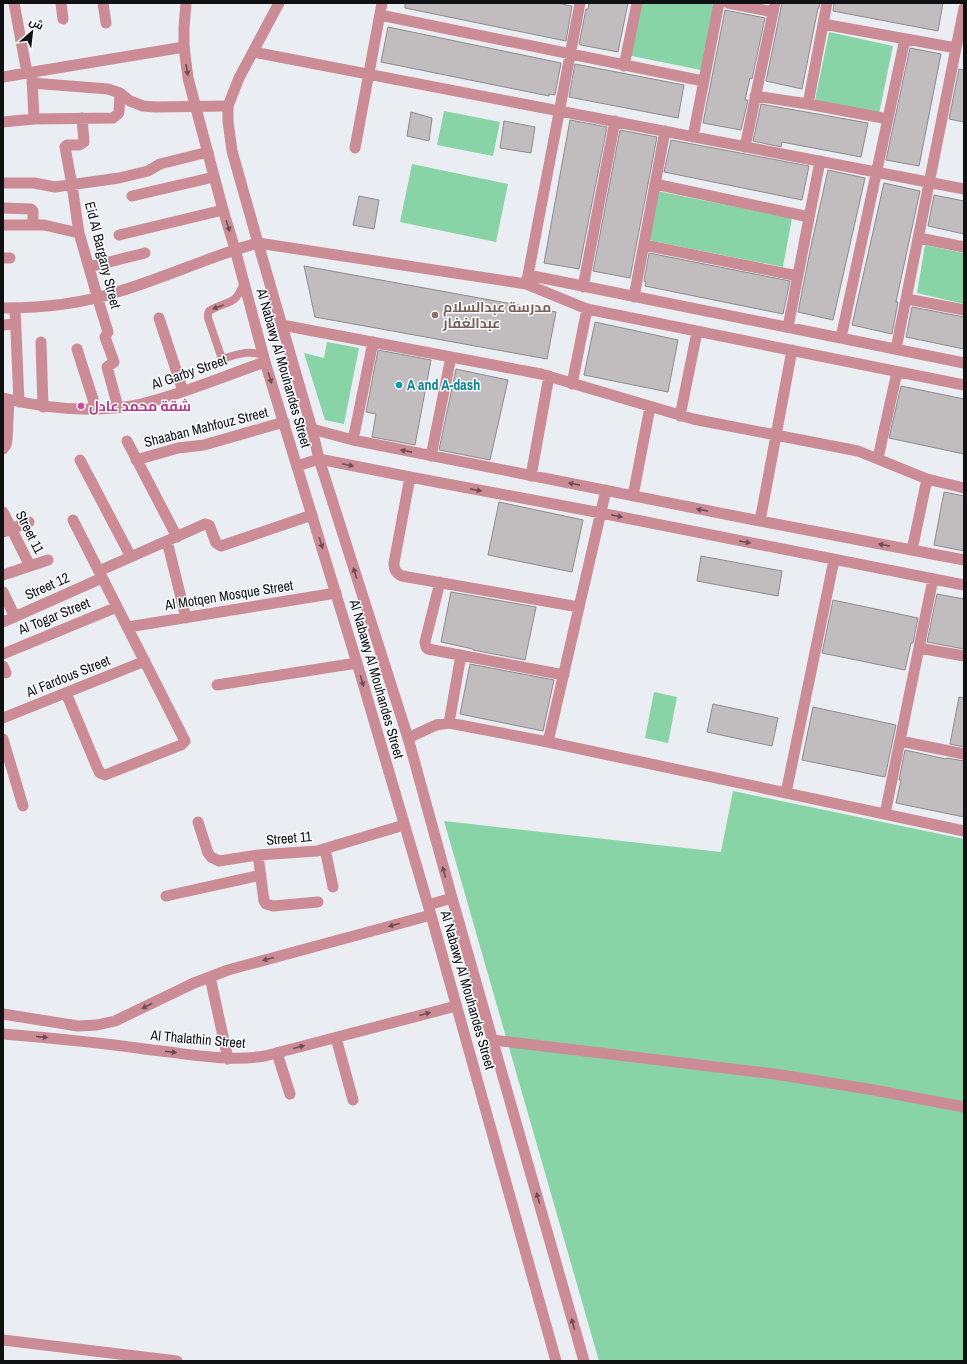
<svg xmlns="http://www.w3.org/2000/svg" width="967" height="1364" viewBox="0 0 967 1364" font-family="'Archivo Narrow',Cairo,sans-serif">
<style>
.green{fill:#88d4a6}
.building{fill:#c1bdbf;stroke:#8f8a8d}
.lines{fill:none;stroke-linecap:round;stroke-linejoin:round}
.service{stroke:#cc8c96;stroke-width:8}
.minor{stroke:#cc8c96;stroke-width:11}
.tertiary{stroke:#cc8c96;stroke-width:11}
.oneway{fill:#6e4e54}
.education-dot{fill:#8d6e63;stroke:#f8fafe;stroke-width:1.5}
.culture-dot{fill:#0f9aa8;stroke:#f8fafe;stroke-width:1.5}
.hotel-dot{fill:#d1479c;stroke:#f8fafe;stroke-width:1.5}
.labels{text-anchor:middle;stroke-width:3;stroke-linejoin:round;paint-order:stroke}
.street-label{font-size:14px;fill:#101112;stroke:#f8fafe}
.education-label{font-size:14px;font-weight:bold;fill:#785e54;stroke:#f8fafe;text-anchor:start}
.culture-label{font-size:14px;font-weight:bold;fill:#0d838f;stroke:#f8fafe;text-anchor:start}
.hotel-label{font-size:14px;font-weight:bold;fill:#b23c85;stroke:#f8fafe;text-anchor:start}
</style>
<rect width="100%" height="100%" fill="#eaedf1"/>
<path class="green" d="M 637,3 L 714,4 L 701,70 L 627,55 Z
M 829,32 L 893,46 L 879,114 L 815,100 Z
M 444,111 L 500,122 L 493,156 L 437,145 Z
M 412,164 L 508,184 L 496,242 L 400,222 Z
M 657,191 L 792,218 L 783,267 L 647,240 Z
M 925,245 L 964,253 L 964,304 L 917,293 Z
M 327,342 L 359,348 L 344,424 L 325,420 L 304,353 L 324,358 Z
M 654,692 L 677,697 L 668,743 L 645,738 Z
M 733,791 L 964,839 L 964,1361 L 599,1361 L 444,821 L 721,852 Z"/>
<path class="building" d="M 405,3 L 557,3 L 572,6 L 566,41 L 405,8 Z
M 589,3 L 628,3 L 618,52 L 581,45 L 579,44 L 586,9 L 588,9 Z
M 782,3 L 820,3 L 819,8 L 818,8 L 802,89 L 766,81 Z
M 834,3 L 943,3 L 938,31 L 833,11 Z
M 725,10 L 765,18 L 752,79 L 750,78 L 745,100 L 748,100 L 741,130 L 703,123 Z
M 388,27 L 561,63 L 555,95 L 549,94 L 549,96 L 381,62 Z
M 910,48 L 941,54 L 919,166 L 886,160 Z
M 575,64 L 684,85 L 678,118 L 569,97 Z
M 959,69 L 964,70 L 964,122 L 949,119 Z
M 761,104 L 868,123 L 861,157 L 782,142 L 781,147 L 753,141 Z
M 411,112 L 432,118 L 429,141 L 407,136 Z
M 570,120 L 607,127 L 579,269 L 544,263 Z
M 504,121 L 535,127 L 531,153 L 500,148 Z
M 620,130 L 657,137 L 630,278 L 593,271 Z
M 671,140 L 809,166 L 802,200 L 664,172 Z
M 828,170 L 865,178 L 833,320 L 798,312 L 811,246 Z
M 884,183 L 920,191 L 896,302 L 898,302 L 892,334 L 852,325 Z
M 934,195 L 964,201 L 964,234 L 928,226 Z
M 359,196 L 379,200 L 374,229 L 353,225 Z
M 649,253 L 790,281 L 783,314 L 645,286 L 646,282 L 644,281 Z
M 304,266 L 556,312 L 547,359 L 315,317 Z
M 912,307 L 964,317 L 964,349 L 906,337 Z
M 595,322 L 678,340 L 668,392 L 584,375 Z
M 378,350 L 431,360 L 415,445 L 372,437 L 376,414 L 366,412 Z
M 456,369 L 508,380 L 490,460 L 439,450 Z
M 901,386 L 964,399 L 964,454 L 889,438 Z
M 944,492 L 964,496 L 964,551 L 934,545 Z
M 499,502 L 583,520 L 572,572 L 488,555 Z
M 701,556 L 782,571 L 778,596 L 697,581 Z
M 451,592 L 536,607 L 525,660 L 473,650 L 473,649 L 441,642 Z
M 937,594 L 964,599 L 964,649 L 927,642 Z
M 833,600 L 918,618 L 913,643 L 911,643 L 905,670 L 822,653 Z
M 470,664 L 554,680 L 543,731 L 460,714 Z
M 959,697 L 964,698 L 964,747 L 950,744 Z
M 713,704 L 778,718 L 772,746 L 707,732 Z
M 813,707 L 896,725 L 885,777 L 802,760 Z
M 905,750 L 946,759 L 947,758 L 964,761 L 964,817 L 896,803 L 901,780 L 899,780 Z"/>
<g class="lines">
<path class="service" d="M 244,282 C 235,308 228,299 209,311 L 208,314 L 208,318 L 221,356 L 225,358 C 239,354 249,350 263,355"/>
<path class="minor" d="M 14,3 L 27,73
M 61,3 L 63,19
M 103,3 L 106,23
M 728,3 L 773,12
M 380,15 L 703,81
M 823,24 L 956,48
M 253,52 L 964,189
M 624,66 L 637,3
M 3,77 L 184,47
M 32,77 L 34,119
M 32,83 L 108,89 L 120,93 L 130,101 L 143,106 L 155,107 L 228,106
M 755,96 L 808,104 L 888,119
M 808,104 L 827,3
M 82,118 L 84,142 L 79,145 L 67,145 L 65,147 L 72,185 L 79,233 L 100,306 L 108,332 L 105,337 L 114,362 L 107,367 L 118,407
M 3,122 L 34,119 L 113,118 L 118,114 L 119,112 L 120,93
M 693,137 L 719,3
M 745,147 L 775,3
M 355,148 L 382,3
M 3,183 L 34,183 L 55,187 L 119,178 L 148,171 L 160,164 L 208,152
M 655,184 L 809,217
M 132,196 L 214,177
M 3,208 L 31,209 L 33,211 L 33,224
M 3,225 L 44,225 L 79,233
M 119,235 L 223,210
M 919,238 L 964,247
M 644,245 L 798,276
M 3,258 L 10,258
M 89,267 L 145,253
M 528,275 L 580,3
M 526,284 L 528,275 L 964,363
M 583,287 L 615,121
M 634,297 L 665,131
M 907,299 L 964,310
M 3,308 C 41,308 81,304 117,292 C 165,278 210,256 258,243 L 526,284 L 587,309 L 964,385
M 15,308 L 19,402
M 159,318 L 183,391
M 3,325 L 15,324
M 282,325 L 541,374 L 693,419 L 858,451 L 927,479 L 964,488
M 788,327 L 820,161
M 841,338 L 905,39
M 41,342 L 43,407
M 77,349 L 96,409
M 896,349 L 964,8
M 572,384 L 587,309
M 3,398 C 48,409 95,414 141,404 C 184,394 224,376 265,362
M 680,416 L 697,332
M 312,429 L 353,440 L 760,521 L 964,560
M 353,440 L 373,342
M 127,441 L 177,537
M 3,449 L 6,445 L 7,440 L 9,400
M 431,456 L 451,357
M 878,458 L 897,372
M 80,460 L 131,557
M 136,460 L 178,448 L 204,445 L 284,422
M 297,466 L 319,459 L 410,477 L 601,513 L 964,585
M 531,476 L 549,376
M 410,477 L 394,563 C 394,570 396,573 402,576 L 579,607
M 633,496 L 650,407
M 3,512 L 30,566
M 760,521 L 792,350
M 3,532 L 29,522
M 167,541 L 186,618
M 912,550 L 927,479
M 99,571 L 205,524 L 209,525 L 210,527 L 216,543 L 221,546 L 312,515
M 3,575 L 48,560
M 440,582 L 425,642 L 426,647 L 428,649 L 564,675
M 3,592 L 15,617
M 3,622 L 102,578
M 128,627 L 336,593
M 919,648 L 964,656
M 3,654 L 117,607
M 3,666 L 6,673
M 217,685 L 357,663
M 66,693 L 97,767 L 100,773 L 105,775 L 181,745 L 185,741 L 73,520
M 3,718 L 145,661
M 449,723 L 461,655
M 408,738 L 436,725 L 449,723 L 548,742 L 964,831
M 3,739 L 23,806
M 900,741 L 964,754
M 548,742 L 606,490
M 786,793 L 834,560
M 885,814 L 933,579
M 198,822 L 208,853 L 211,857 L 219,861 L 258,855 L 317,851 L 404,825
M 325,849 L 333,887
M 258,855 L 264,901 L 266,904 L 273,906 L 318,902
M 166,896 L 261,875
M 336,1038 L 353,1100
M 493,1040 L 775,1074 L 874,1090 L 964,1107
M 277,1053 L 290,1094
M 3,1340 L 177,1361"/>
<path class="tertiary" d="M 186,3 L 184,27 L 184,47 L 188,78 L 223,210 L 235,249 L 265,362 L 357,663 L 431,915 L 556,1361
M 279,3 L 239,78 L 228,106 L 228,121 L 232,151 L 258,243 L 312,429 L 319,459 L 408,738 L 452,898 L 584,1361
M 428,905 L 452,898
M 210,977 L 228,1059
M 3,1014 L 78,1026 L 97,1025 L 115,1021 L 194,983 L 228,970 L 431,915
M 3,1034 C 53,1038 103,1043 152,1050 C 190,1054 227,1062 265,1056 L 456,1006"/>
</g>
<defs><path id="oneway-solid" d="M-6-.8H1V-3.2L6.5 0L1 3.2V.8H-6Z"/></defs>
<g class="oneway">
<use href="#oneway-solid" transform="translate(187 70) rotate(80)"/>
<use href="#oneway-solid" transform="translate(228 226) rotate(72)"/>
<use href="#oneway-solid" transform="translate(218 307) rotate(160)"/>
<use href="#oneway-solid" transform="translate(270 378) rotate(73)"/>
<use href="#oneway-solid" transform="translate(406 451) rotate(-169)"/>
<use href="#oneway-solid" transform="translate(348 465) rotate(12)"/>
<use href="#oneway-solid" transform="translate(574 484) rotate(-169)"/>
<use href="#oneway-solid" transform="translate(476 490) rotate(11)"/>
<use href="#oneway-solid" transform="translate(702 510) rotate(-169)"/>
<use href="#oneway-solid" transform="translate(617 516) rotate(11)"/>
<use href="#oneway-solid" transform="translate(745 542) rotate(11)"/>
<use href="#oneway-solid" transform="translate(321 543) rotate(73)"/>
<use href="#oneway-solid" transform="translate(884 545) rotate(-169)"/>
<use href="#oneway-solid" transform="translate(355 573) rotate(-107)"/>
<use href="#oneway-solid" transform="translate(362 681) rotate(74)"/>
<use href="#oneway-solid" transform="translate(444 872) rotate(-105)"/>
<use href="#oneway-solid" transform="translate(394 925) rotate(165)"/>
<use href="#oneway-solid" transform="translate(268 959) rotate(165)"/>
<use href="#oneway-solid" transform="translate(147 1006) rotate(153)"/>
<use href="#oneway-solid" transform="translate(425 1014) rotate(-15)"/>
<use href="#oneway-solid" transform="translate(42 1037) rotate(5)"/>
<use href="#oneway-solid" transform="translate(299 1047) rotate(-15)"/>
<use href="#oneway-solid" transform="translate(171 1052) rotate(7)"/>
<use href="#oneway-solid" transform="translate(538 1198) rotate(-106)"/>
<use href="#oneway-solid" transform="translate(573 1324) rotate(-105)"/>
</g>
<circle class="education-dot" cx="435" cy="315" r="4"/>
<circle class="culture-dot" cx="399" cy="385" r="4"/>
<circle class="hotel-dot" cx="81" cy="406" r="4"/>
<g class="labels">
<g class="street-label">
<text transform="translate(103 255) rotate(76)" y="5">Eid Al Bargany Street</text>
<text transform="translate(284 368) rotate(74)" y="5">Al Nabawy Al Mouhandes Street</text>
<text transform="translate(189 372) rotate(-19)" y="5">Al Garby Street</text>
<text transform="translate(206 427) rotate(-14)" y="5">Shaaban Mahfouz Street</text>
<text transform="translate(30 532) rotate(63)" y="5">Street 11</text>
<text transform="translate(47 586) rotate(-24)" y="5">Street 12</text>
<text transform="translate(229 595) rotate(-9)" y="5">Al Motqen Mosque Street</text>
<text transform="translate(54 616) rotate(-22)" y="5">Al Togar Street</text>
<text transform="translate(68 676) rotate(-22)" y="5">Al Fardous Street</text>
<text transform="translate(377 679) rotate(74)" y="5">Al Nabawy Al Mouhandes Street</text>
<text transform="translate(289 838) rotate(-5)" y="5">Street 11</text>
<text transform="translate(468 990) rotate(74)" y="5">Al Nabawy Al Mouhandes Street</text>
<text transform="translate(198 1039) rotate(5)" y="5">Al Thalathin Street</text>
</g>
<g class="education-label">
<text x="443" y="312">مدرسة عبدالسلام<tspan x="443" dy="16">عبدالغفار</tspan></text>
</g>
<g class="culture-label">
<text x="407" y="390">A and A-dash</text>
</g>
<g class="hotel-label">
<text x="89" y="411">شقة محمد عادل</text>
</g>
</g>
<rect width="967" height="1364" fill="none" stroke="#101112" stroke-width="8"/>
<g transform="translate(32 32) rotate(28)" stroke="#f8fafe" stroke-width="3" paint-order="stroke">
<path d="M0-3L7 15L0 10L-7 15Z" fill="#101112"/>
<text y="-6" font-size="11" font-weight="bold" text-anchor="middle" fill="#101112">ش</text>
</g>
</svg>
